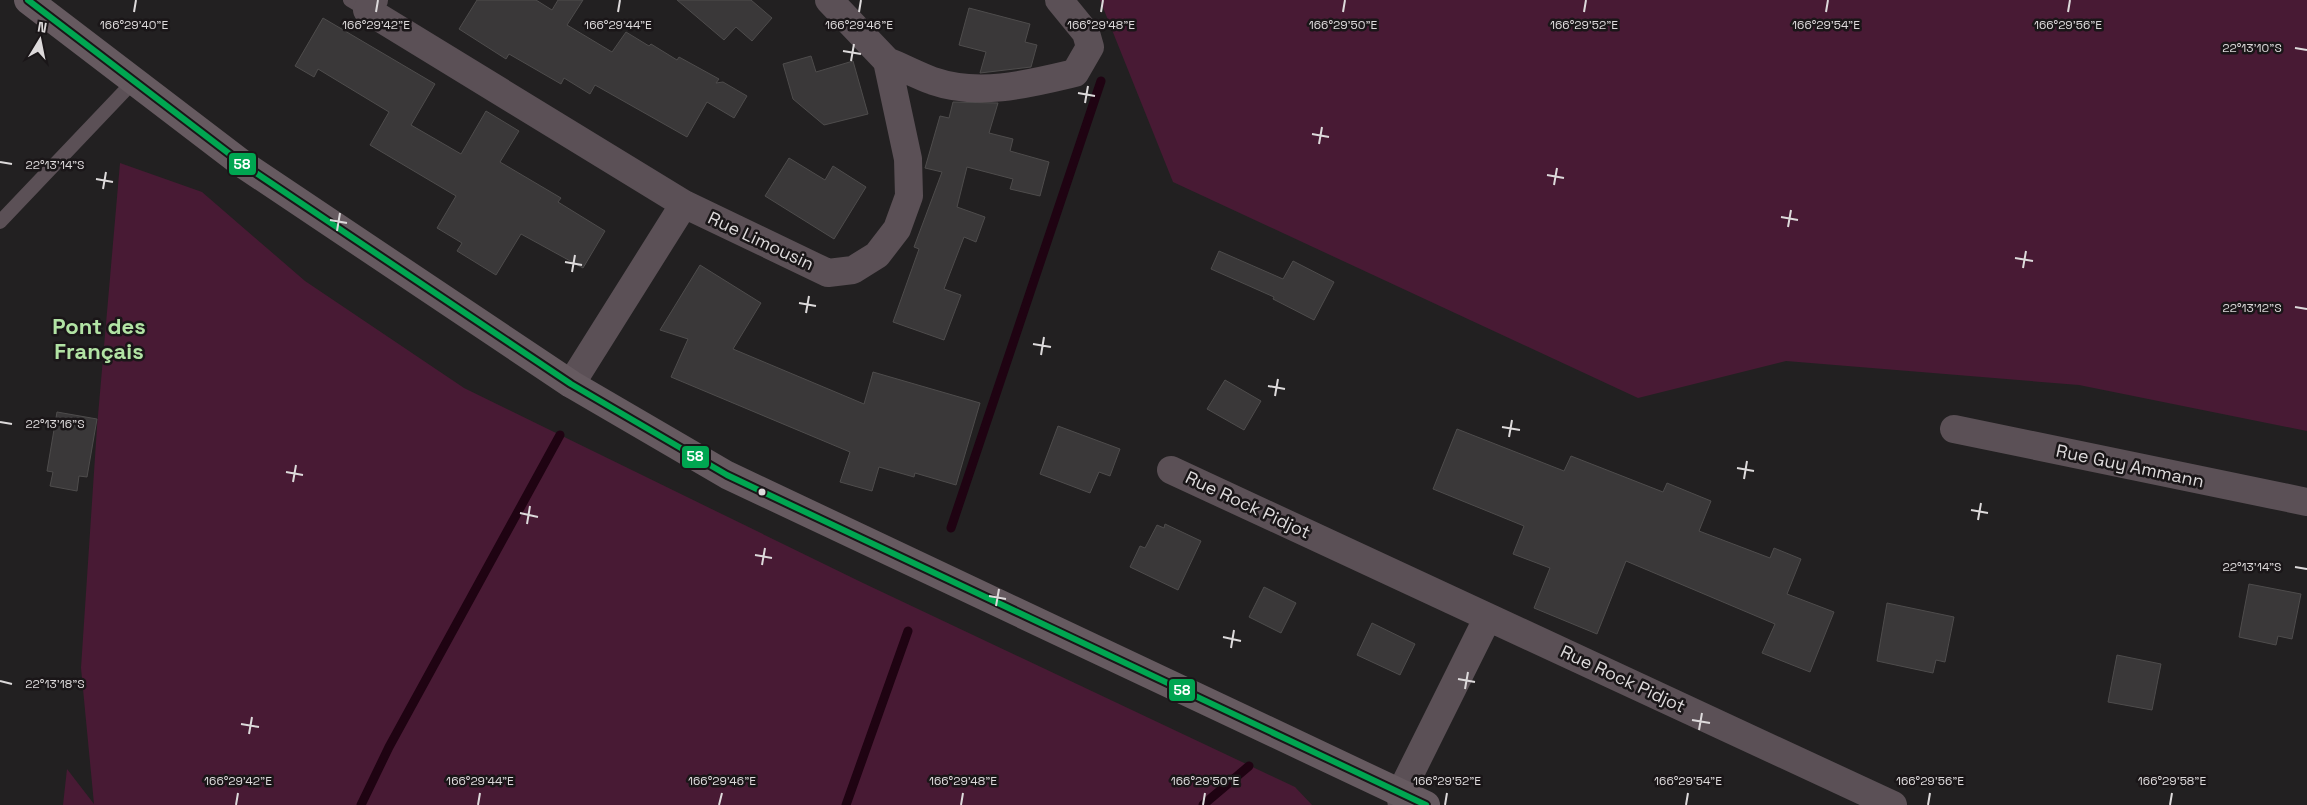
<svg xmlns="http://www.w3.org/2000/svg" width="2307" height="805" viewBox="0 0 2307 805" font-family="'Space Grotesk',sans-serif">
<style>
.green{fill:#481a34}
.lines{fill:none;stroke-linecap:round;stroke-linejoin:round}
.stream{stroke:#1f0312;stroke-width:9}
.building{fill:#3a3839;stroke:#4e4c4c}
.lane{stroke:#5b5056;stroke-width:14}
.street{stroke:#5b5056;stroke-width:28}
.primary{stroke:#665a60;stroke-width:28}
.bus-1-casing{stroke:#1a1618;stroke-width:10}
.bus-1{stroke:#00a651;stroke-width:6}
.ticks{fill:none;stroke:#dddadb;stroke-width:2}
.bus-dot{fill:#dddadb;stroke:#1a1618;stroke-width:2}
.labels{text-anchor:middle;stroke-width:5;stroke-linejoin:round;paint-order:stroke}
.street-label{font-size:18px;fill:#dddadb;stroke:#1a1618}
.district-label{font-size:22px;font-weight:bold;fill:#b2e3a4;stroke:#1a1618}
.ticks-label{font-size:12px;text-anchor:middle;fill:#dddadb;stroke:#1a1618;stroke-width:5;stroke-linejoin:round;paint-order:stroke}
.line-badge{stroke:#1a1618;stroke-width:2}
.badge-label{font-size:14px;text-anchor:middle;font-weight:bold;fill:#fff}
</style>
<rect width="100%" height="100%" fill="#222021"/>
<path class="green" d="M 1100,0 L 2307,0 L 2307,431 L 2079,385 L 1786,361 L 1638,398 L 1173,182 Z
M 120,163 L 202,192 L 305,281 L 464,388 L 863,583 L 1295,787 L 1312,805 L 63,805 L 67,769 L 94,804 L 81,668 L 97,427 Z"/>
<g class="lines">
<path class="stream" d="M 951,528 L 1101,81
M 361,805 L 389,747 L 560,435
M 846,805 L 908,631
M 1203,805 L 1249,766"/>
</g>
<path class="building" d="M 477,0 L 536,0 L 552,10 L 558,0 L 583,0 L 567,25 L 612,52 L 626,32 L 649,46 L 651,44 L 677,60 L 679,57 L 719,79 L 716,83 L 723,82 L 747,96 L 734,118 L 707,102 L 687,137 L 595,85 L 590,94 L 564,78 L 561,84 L 509,54 L 506,59 L 459,29 Z
M 677,0 L 751,0 L 772,18 L 752,41 L 736,27 L 724,40 Z
M 969,8 L 1030,24 L 1025,42 L 1037,45 L 1031,67 L 980,73 L 986,52 L 959,45 Z
M 323,18 L 435,84 L 411,125 L 461,154 L 486,111 L 519,131 L 500,162 L 561,198 L 558,202 L 605,231 L 583,268 L 521,234 L 496,275 L 457,251 L 462,243 L 437,228 L 456,196 L 370,145 L 389,112 L 318,69 L 314,77 L 295,66 Z
M 811,56 L 816,72 L 853,61 L 868,114 L 824,125 L 793,99 L 783,64 Z
M 953,102 L 998,103 L 989,133 L 1013,139 L 1010,151 L 1049,162 L 1040,196 L 1010,189 L 1013,179 L 967,167 L 957,207 L 985,217 L 976,242 L 964,237 L 944,289 L 961,295 L 944,340 L 893,322 L 919,249 L 914,247 L 942,172 L 925,168 L 940,116 L 949,118 Z
M 789,158 L 825,180 L 833,166 L 866,187 L 834,239 L 765,196 Z
M 1219,251 L 1283,279 L 1293,261 L 1334,282 L 1314,320 L 1273,299 L 1274,297 L 1211,269 Z
M 700,265 L 761,303 L 733,349 L 864,404 L 873,372 L 980,403 L 956,485 L 915,473 L 914,477 L 879,467 L 872,491 L 840,482 L 850,452 L 671,377 L 688,339 L 660,330 Z
M 1225,380 L 1261,401 L 1244,430 L 1207,409 Z
M 57,412 L 97,419 L 87,477 L 79,476 L 77,491 L 50,486 L 53,472 L 47,471 Z
M 1058,426 L 1120,449 L 1110,476 L 1099,472 L 1090,493 L 1040,474 Z
M 1457,429 L 1564,471 L 1571,456 L 1663,492 L 1667,483 L 1711,501 L 1699,531 L 1770,558 L 1774,548 L 1801,559 L 1787,594 L 1834,612 L 1810,672 L 1762,653 L 1775,624 L 1626,561 L 1597,634 L 1534,608 L 1550,568 L 1513,554 L 1524,526 L 1433,489 Z
M 1165,524 L 1201,541 L 1178,590 L 1130,567 L 1140,546 L 1145,548 L 1157,525 L 1164,528 Z
M 2249,584 L 2301,594 L 2292,639 L 2278,636 L 2276,645 L 2239,637 Z
M 1264,587 L 1296,603 L 1281,633 L 1249,617 Z
M 1887,603 L 1954,617 L 1945,662 L 1936,660 L 1933,673 L 1877,661 Z
M 1372,623 L 1415,644 L 1400,675 L 1357,655 Z
M 2117,655 L 2161,664 L 2152,710 L 2108,702 Z"/>
<g class="lines">
<path class="lane" d="M 350,0 L 367,10
M 0,222 L 135,80"/>
<path class="street" d="M 374,0 L 367,10 L 684,204 L 828,273 L 853,270 L 877,255 L 897,229 L 909,196 L 908,159 L 887,61 L 829,0
M 887,61 C 902,67 917,75 933,81 C 979,97 1029,84 1075,73 L 1090,47 L 1086,33 L 1059,0
M 571,384 L 684,204
M 1954,429 L 2307,502
M 1171,470 L 1893,805
M 1402,805 L 1400,794 L 1488,617"/>
<path class="primary" d="M 28,0 L 244,165 L 571,384 L 727,475 L 1426,805"/>
<g class="bus-1-casing">
<path id="bus-1" d="M 28,0 L 244,165 L 571,384 L 727,475 L 1426,805"/>
</g>
<use href="#bus-1" class="bus-1"/>
</g>
<path class="ticks" d="M 134,12 L 136,0M 376,12 L 378,0M 618,12 L 620,0M 859,12 L 861,0M 1101,12 L 1103,0M 1343,12 L 1345,0M 1584,12 L 1586,0M 1826,12 L 1828,0M 2068,12 L 2070,0M 2295,48 L 2307,50M 843,51 L 861,54M 851,61 L 854,44M 1078,93 L 1095,96M 1085,103 L 1088,86M 1312,134 L 1329,137M 1319,144 L 1322,127M 0,162 L 12,164M 1547,175 L 1564,178M 96,179 L 113,182M 1554,185 L 1557,168M 103,189 L 106,172M 1781,217 L 1798,220M 330,220 L 347,223M 1788,227 L 1791,210M 337,231 L 340,213M 2015,258 L 2033,261M 565,262 L 582,265M 2023,268 L 2026,251M 572,272 L 575,255M 799,303 L 816,306M 2295,307 L 2307,309M 806,313 L 809,296M 1033,344 L 1051,347M 1041,355 L 1044,337M 1268,386 L 1285,389M 1275,396 L 1278,379M 0,422 L 12,424M 1502,427 L 1520,430M 1509,437 L 1512,420M 1737,468 L 1754,471M 286,472 L 303,475M 1744,479 L 1747,461M 293,482 L 296,465M 1971,510 L 1988,513M 520,513 L 538,517M 1978,520 L 1981,503M 527,524 L 530,506M 755,555 L 772,558M 762,565 L 765,548M 2295,567 L 2307,569M 989,596 L 1006,599M 996,606 L 999,589M 1223,637 L 1241,641M 1231,648 L 1234,630M 1458,679 L 1475,682M 0,681 L 12,684M 1465,689 L 1468,672M 1692,720 L 1710,723M 241,724 L 259,727M 1699,730 L 1702,713M 249,734 L 252,717M 236,805 L 238,793M 478,805 L 480,793M 719,805 L 722,793M 961,805 L 963,793M 1203,805 L 1205,793M 1445,805 L 1447,793M 1686,805 L 1688,793M 1928,805 L 1930,793M 2170,805 L 2172,793"/>
<circle class="bus-dot" cx="762" cy="492" r="4.5"/>
<g class="labels">
<g class="street-label">
<text transform="translate(761 241) rotate(25)" y="6">Rue Limousin</text>
<text transform="translate(2130 466) rotate(12)" y="6">Rue Guy Ammann</text>
<text transform="translate(1248 505) rotate(25)" y="6">Rue Rock Pidjot</text>
<text transform="translate(1623 679) rotate(25)" y="6">Rue Rock Pidjot</text>
</g>
<g class="district-label">
<text x="99" y="334">Pont des<tspan x="99" dy="25">Français</tspan></text>
</g>
</g>
<g class="ticks-label">
<text x="376" y="29">166°29'42"E</text>
<text x="618" y="29">166°29'44"E</text>
<text x="859" y="29">166°29'46"E</text>
<text x="1101" y="29">166°29'48"E</text>
<text x="1343" y="29">166°29'50"E</text>
<text x="1584" y="29">166°29'52"E</text>
<text x="1826" y="29">166°29'54"E</text>
<text x="2068" y="29">166°29'56"E</text>
<text x="134" y="29">166°29'40"E</text>
<text x="2252" y="52">22°13'10"S</text>
<text x="55" y="169">22°13'14"S</text>
<text x="2252" y="312">22°13'12"S</text>
<text x="55" y="428">22°13'16"S</text>
<text x="2252" y="571">22°13'14"S</text>
<text x="55" y="688">22°13'18"S</text>
<text x="238" y="785">166°29'42"E</text>
<text x="480" y="785">166°29'44"E</text>
<text x="722" y="785">166°29'46"E</text>
<text x="963" y="785">166°29'48"E</text>
<text x="1205" y="785">166°29'50"E</text>
<text x="1447" y="785">166°29'52"E</text>
<text x="1688" y="785">166°29'54"E</text>
<text x="1930" y="785">166°29'56"E</text>
<text x="2172" y="785">166°29'58"E</text>
</g>
<g class="line-badge">
<rect x="228" y="152" width="29" height="24" rx="5" fill="#00a651"/>
<rect x="681" y="445" width="29" height="24" rx="5" fill="#00a651"/>
<rect x="1168" y="678" width="28" height="24" rx="5" fill="#00a651"/>
</g>
<g class="badge-label">
<text x="242" y="169">58</text>
<text x="695" y="461">58</text>
<text x="1182" y="695">58</text>
</g>
<g transform="translate(40 40) rotate(10)" stroke="#1a1618" stroke-width="4" paint-order="stroke">
<path d="M0-4L9 19L0 12L-9 19Z" fill="#dddadb"/>
<text y="-8" font-size="14" font-weight="bold" text-anchor="middle" fill="#dddadb">N</text>
</g>
</svg>
